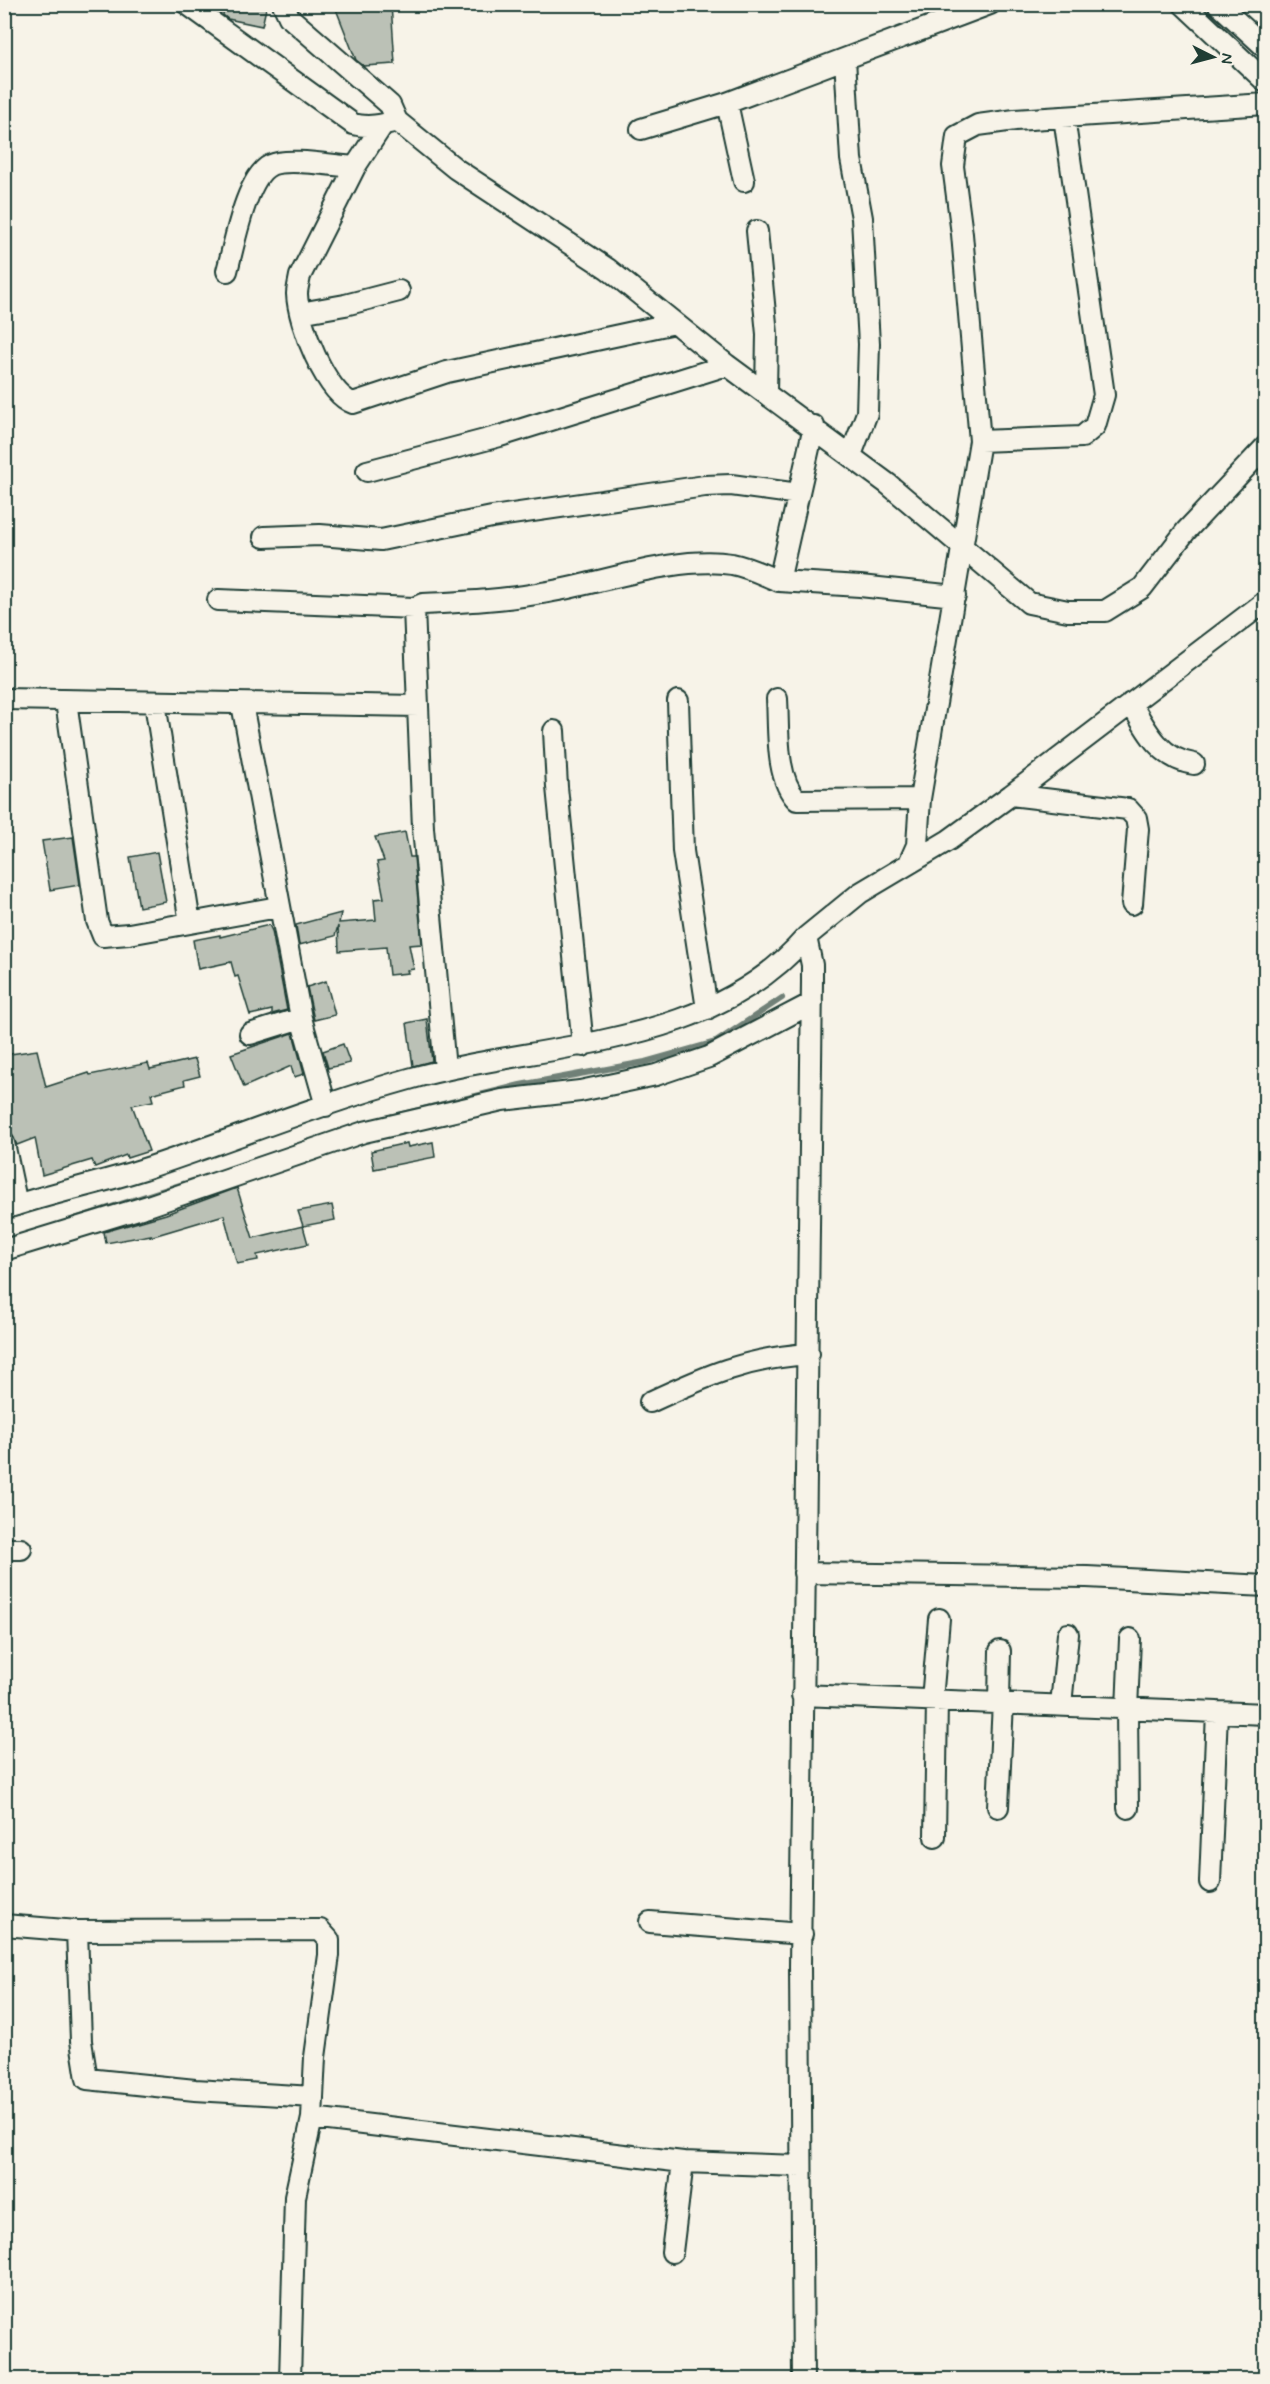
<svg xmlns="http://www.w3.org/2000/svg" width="1270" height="2384" viewBox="0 0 1270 2384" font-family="Mynerve,sans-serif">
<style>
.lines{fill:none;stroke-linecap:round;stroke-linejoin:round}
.stream{stroke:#6f8077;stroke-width:6}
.building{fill:#bbc1b6;stroke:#1f3d34;stroke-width:1.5}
.minor-casing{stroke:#1f3d34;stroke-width:24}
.minor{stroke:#f7f3e8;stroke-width:20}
</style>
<rect width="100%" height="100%" fill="#f7f3e8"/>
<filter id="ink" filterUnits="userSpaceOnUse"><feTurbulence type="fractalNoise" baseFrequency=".0167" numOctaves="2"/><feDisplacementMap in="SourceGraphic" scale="12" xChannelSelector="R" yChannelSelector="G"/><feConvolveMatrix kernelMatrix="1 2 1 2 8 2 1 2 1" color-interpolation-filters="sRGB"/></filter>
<g filter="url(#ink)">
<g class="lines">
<path class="stream" d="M 382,1119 L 520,1085 L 645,1062 L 716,1042 L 782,998
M 74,1219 L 195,1180"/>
</g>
<path class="building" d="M 225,4 L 267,4 L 262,26 L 228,19 L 223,15 Z
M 334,4 L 391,4 L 395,64 L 364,66 L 356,60 Z
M 405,832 L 410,857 L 414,857 L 422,944 L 409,945 L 414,969 L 407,970 L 408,973 L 389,975 L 386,947 L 339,951 L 338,926 L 335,936 L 299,945 L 296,925 L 341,913 L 339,923 L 376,920 L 374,899 L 384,898 L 377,862 L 384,861 L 375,837 Z
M 73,837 L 80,885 L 50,890 L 42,841 Z
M 157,852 L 166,902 L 139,907 L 130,857 Z
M 269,925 L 272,931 L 287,1010 L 272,1014 L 272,1010 L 250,1015 L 238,976 L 235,977 L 231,962 L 198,969 L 193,940 L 220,935 L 220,937 Z
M 326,981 L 335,1015 L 314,1020 L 307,987 Z
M 427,1019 L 432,1061 L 413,1066 L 407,1023 Z
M 293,1033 L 304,1074 L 294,1077 L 291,1066 L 244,1087 L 231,1054 Z
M 343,1044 L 350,1063 L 328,1068 L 323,1051 Z
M 37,1050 L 46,1087 L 89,1073 L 90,1075 L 148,1063 L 150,1069 L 195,1059 L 200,1076 L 184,1080 L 185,1085 L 151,1094 L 153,1101 L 132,1105 L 149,1151 L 127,1158 L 126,1155 L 95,1167 L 92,1160 L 42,1175 L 35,1138 L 17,1145 L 12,1135 L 4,1131 L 4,1055 Z
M 433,1142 L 435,1157 L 374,1169 L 371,1151 L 407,1143 L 408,1147 Z
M 237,1188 L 253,1238 L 303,1226 L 298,1211 L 332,1205 L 335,1220 L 303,1226 L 308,1244 L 257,1255 L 258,1260 L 237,1264 L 224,1215 L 150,1237 L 151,1235 L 106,1243 L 104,1232 L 166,1214 Z"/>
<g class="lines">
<g class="minor-casing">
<path id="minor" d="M 187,4 L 353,124 C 368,128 382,125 397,121 L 456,169 L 608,269 L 727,365 L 888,484 L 1029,603 L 1068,611 L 1105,611 L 1142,588 L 1186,531 L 1266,446
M 283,4 L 289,17 L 390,105 L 397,121
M 1183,4 L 1266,82
M 1218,4 L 1266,48
M 845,59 L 851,159 L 862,218 L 869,344 L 867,413 L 851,455
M 727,103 L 744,181
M 382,126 L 355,167 L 300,276 C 299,282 297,289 297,294 C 298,323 326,394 353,403 L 447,372 L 675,323
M 641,129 L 727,103 L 990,4
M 757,231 L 767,334 L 766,392
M 227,271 C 234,246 246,176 271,165 C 288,157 335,166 355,167
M 300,313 L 345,305 L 399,291
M 980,441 L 1082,437 L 1095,426 L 1104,395 L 1064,117
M 367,471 L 500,436 L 727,365
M 264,537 L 320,535 L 381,540 L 492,517 L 705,486 L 731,485 L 799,494
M 779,581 L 860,586 L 955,596
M 218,600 L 414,608
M 4,699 L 418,706
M 777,699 C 779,729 775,778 797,800 L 920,799
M 66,701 L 97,921 L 103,936 L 129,934 L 278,907
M 678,701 L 683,851 L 707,1009
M 155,703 L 190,923
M 1131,703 C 1146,730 1160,759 1194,764
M 242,704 L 301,1018 L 326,1106
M 554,731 L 557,787 L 583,1046
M 1011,795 L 1128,809 L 1136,818 L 1138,829 L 1132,904
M 909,863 L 917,845 L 920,799 L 980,441 L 962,234 L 953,166 L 957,136 L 978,125 L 1015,120 L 1266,104
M 250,1034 L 301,1018
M 445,1069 L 423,828 L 414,608 L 423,604 C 463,602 503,600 542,593 C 602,584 672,555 732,564 C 748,567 764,575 779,581 L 814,426
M 4,1143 L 17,1205
M 4,1209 C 50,1193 98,1184 144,1169 C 232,1140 319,1104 409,1079 C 543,1041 707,1051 806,937
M 4,1250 L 148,1206 L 364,1132 L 502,1100 L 580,1091 L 656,1075 L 709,1057 L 812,1003
M 650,1402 C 706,1376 746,1358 809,1354
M 4,1549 L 21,1549
M 804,1573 L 1087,1577 L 1266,1586
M 802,1695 L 1266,1714
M 932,1700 L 939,1619
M 999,1701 L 1000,1651
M 1061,1705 L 1068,1634
M 998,1807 L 1003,1702
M 1128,1808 L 1127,1709 L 1130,1639
M 935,1837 L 937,1700
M 1210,1882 L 1217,1712
M 650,1922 L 802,1934
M 4,1925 L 77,1931 L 320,1930 L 329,1940 L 329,1955 L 315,2057 L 312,2118
M 77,1931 L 81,2041 L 87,2079 L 195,2090 L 313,2097
M 672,2252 L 683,2162
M 290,2380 L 295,2197 L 312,2118 L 683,2162 L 801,2166
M 803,2380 L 800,1966 L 812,982 L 812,965 L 806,937 L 860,893 L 949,840 L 1011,795 L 1266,601"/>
</g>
<use href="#minor" class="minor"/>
</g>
</g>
<rect width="1270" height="2384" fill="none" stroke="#f7f3e8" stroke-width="24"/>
<rect x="12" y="12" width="1246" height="2360" fill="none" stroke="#1f3d34" stroke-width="2" filter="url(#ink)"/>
<g transform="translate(1213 57) rotate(96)" stroke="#f7f3e8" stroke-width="4.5" paint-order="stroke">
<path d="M0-4.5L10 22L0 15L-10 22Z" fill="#1f3d34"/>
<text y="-9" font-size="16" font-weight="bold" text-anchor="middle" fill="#1f3d34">N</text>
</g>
</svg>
